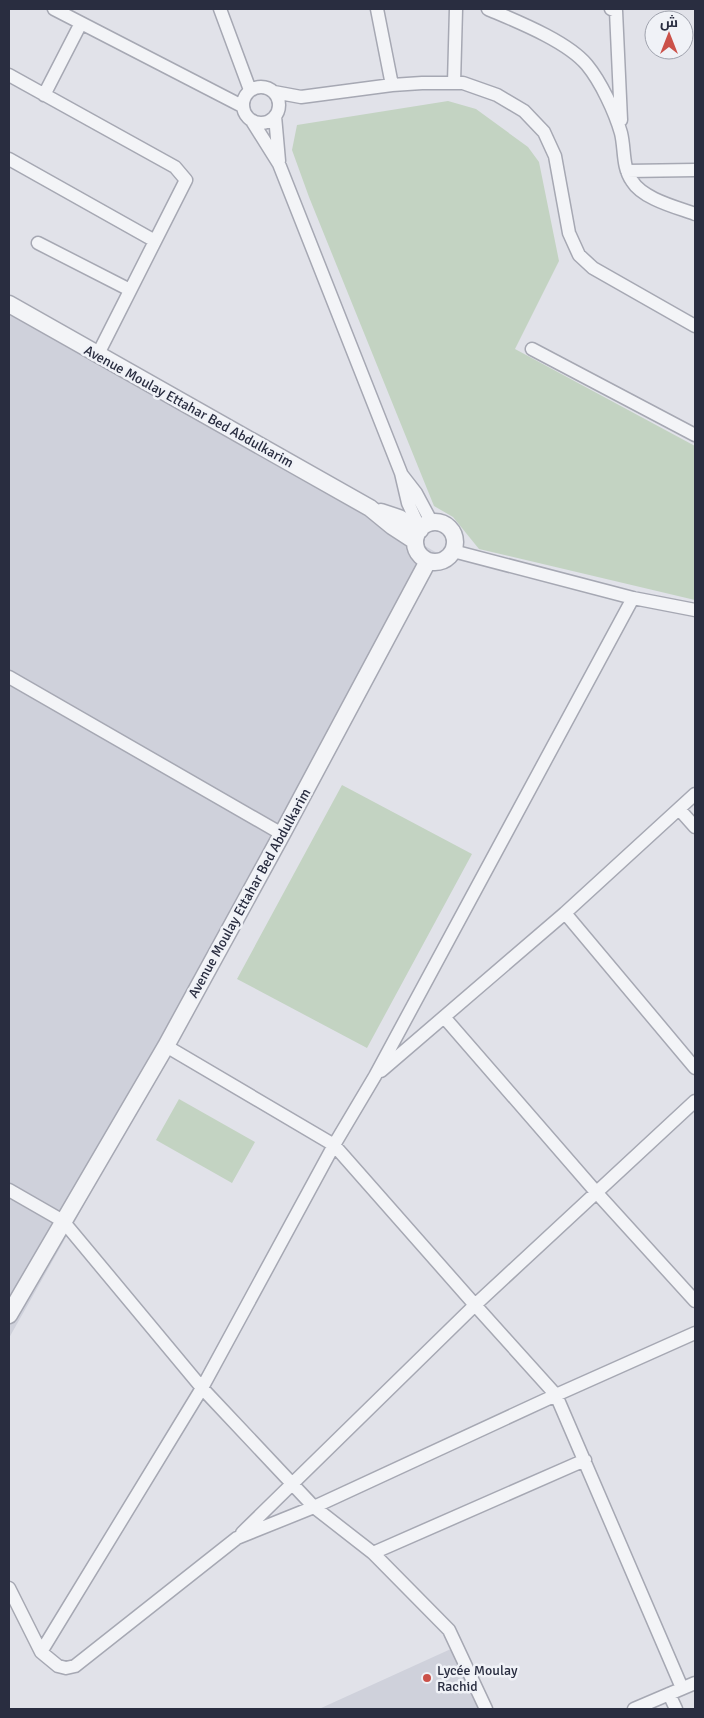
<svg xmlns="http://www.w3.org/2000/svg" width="704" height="1718" viewBox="0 0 704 1718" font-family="Signika,Cairo,sans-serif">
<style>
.built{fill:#cfd1db}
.green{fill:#c3d3c2}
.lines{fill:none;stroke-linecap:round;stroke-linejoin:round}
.minor-casing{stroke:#a6a8b3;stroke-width:15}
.tertiary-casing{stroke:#a6a8b3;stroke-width:19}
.minor{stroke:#f3f4f7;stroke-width:12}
.tertiary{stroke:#f3f4f7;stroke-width:16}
.poi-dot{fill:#cb5149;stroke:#f0f2f7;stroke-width:2}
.labels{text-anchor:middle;stroke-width:5;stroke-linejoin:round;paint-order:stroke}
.street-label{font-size:14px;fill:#292d40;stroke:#f0f2f7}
.poi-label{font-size:14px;fill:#292d40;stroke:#f0f2f7;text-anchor:start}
</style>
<rect width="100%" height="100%" fill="#e1e2e9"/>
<path class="built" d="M 9,310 L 439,554 L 74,1223 L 9,1338 Z
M 453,1648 L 481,1709 L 319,1709 Z"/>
<path class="green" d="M 448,101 L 476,109 L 528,147 L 539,162 L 559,261 L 515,349 L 695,446 L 695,600 L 479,549 L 453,517 L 434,506 L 309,197 L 292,150 L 297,125 Z
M 342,785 L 472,854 L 367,1048 L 237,979 Z
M 179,1099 L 255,1142 L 232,1183 L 156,1140 Z"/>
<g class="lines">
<g class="minor-casing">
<path id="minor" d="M 54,9 L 242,106
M 220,9 L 250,90
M 377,9 L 392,85
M 488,9 C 516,21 567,41 587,65 C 601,82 615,112 621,133 C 625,149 622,167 632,181 C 643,199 676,207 695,214
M 611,9 L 616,11 L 621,120
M 9,75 L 175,167 L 186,180 L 98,354
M 454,83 L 456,9
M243 105a18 18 0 1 1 36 0a18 18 0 1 1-36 0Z
M 274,92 L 301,97 L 392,85 L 422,83 L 463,83 L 497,95 L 524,111 L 544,132 L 555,156 L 569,233 L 579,255 L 593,268 L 695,326
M 44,95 L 81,23
M 275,116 L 279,161
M 252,121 L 279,164 L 401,473 L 408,503 L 420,529
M 9,159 L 155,241
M 627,171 L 695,170
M 38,243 L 130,290
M 532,349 L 695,435
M 402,475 L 416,493 L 432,523
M 633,598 L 695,610
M 9,677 L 282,834
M 695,794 L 565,913 L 695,1068
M 679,809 L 695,827
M 444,1017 L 596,1192 L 695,1301
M 166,1046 L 334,1145 L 475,1305 L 556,1395 L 682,1688
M 381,1071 L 565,913
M 9,1190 L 63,1221 L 202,1388 L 314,1507 L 373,1553 L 449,1630 L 486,1709
M 242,1533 L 475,1305 L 695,1101
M 373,1553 L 585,1460
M 9,1588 L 41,1652 L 58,1666 L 66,1668 L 75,1666 L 237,1538 L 314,1507 L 556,1395 L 695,1333
M 41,1652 L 202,1388 L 334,1145 L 375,1076 L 633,598 L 453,551
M 669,1694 L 676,1709
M 634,1709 L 695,1683"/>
</g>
<g class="tertiary-casing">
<path id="tertiary" d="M 9,304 L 370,508 L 392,526 L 415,541
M 381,512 L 399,518 L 420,530
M415 542a20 20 0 1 1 40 0a20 20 0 1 1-40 0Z
M 9,1315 L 166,1046 L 282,834 L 428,561"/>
</g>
<use href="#minor" class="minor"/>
<use href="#tertiary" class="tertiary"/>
</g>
<circle class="poi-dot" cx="427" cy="1678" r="5"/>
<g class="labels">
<g class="street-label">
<text transform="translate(189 406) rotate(29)" y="5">Avenue Moulay Ettahar Bed Abdulkarim</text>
<text transform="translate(249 893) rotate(-61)" y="5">Avenue Moulay Ettahar Bed Abdulkarim</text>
</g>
<g class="poi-label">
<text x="437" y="1675">Lycée Moulay<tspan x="437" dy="16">Rachid</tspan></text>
</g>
</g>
<rect width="704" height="1718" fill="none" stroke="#292d40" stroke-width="20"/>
<g transform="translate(669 35)"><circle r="24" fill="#f0f2f7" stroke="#a0a3ae"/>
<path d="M0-4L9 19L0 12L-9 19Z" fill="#cb5149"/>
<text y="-8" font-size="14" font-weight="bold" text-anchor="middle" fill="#292d40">ش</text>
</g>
</svg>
